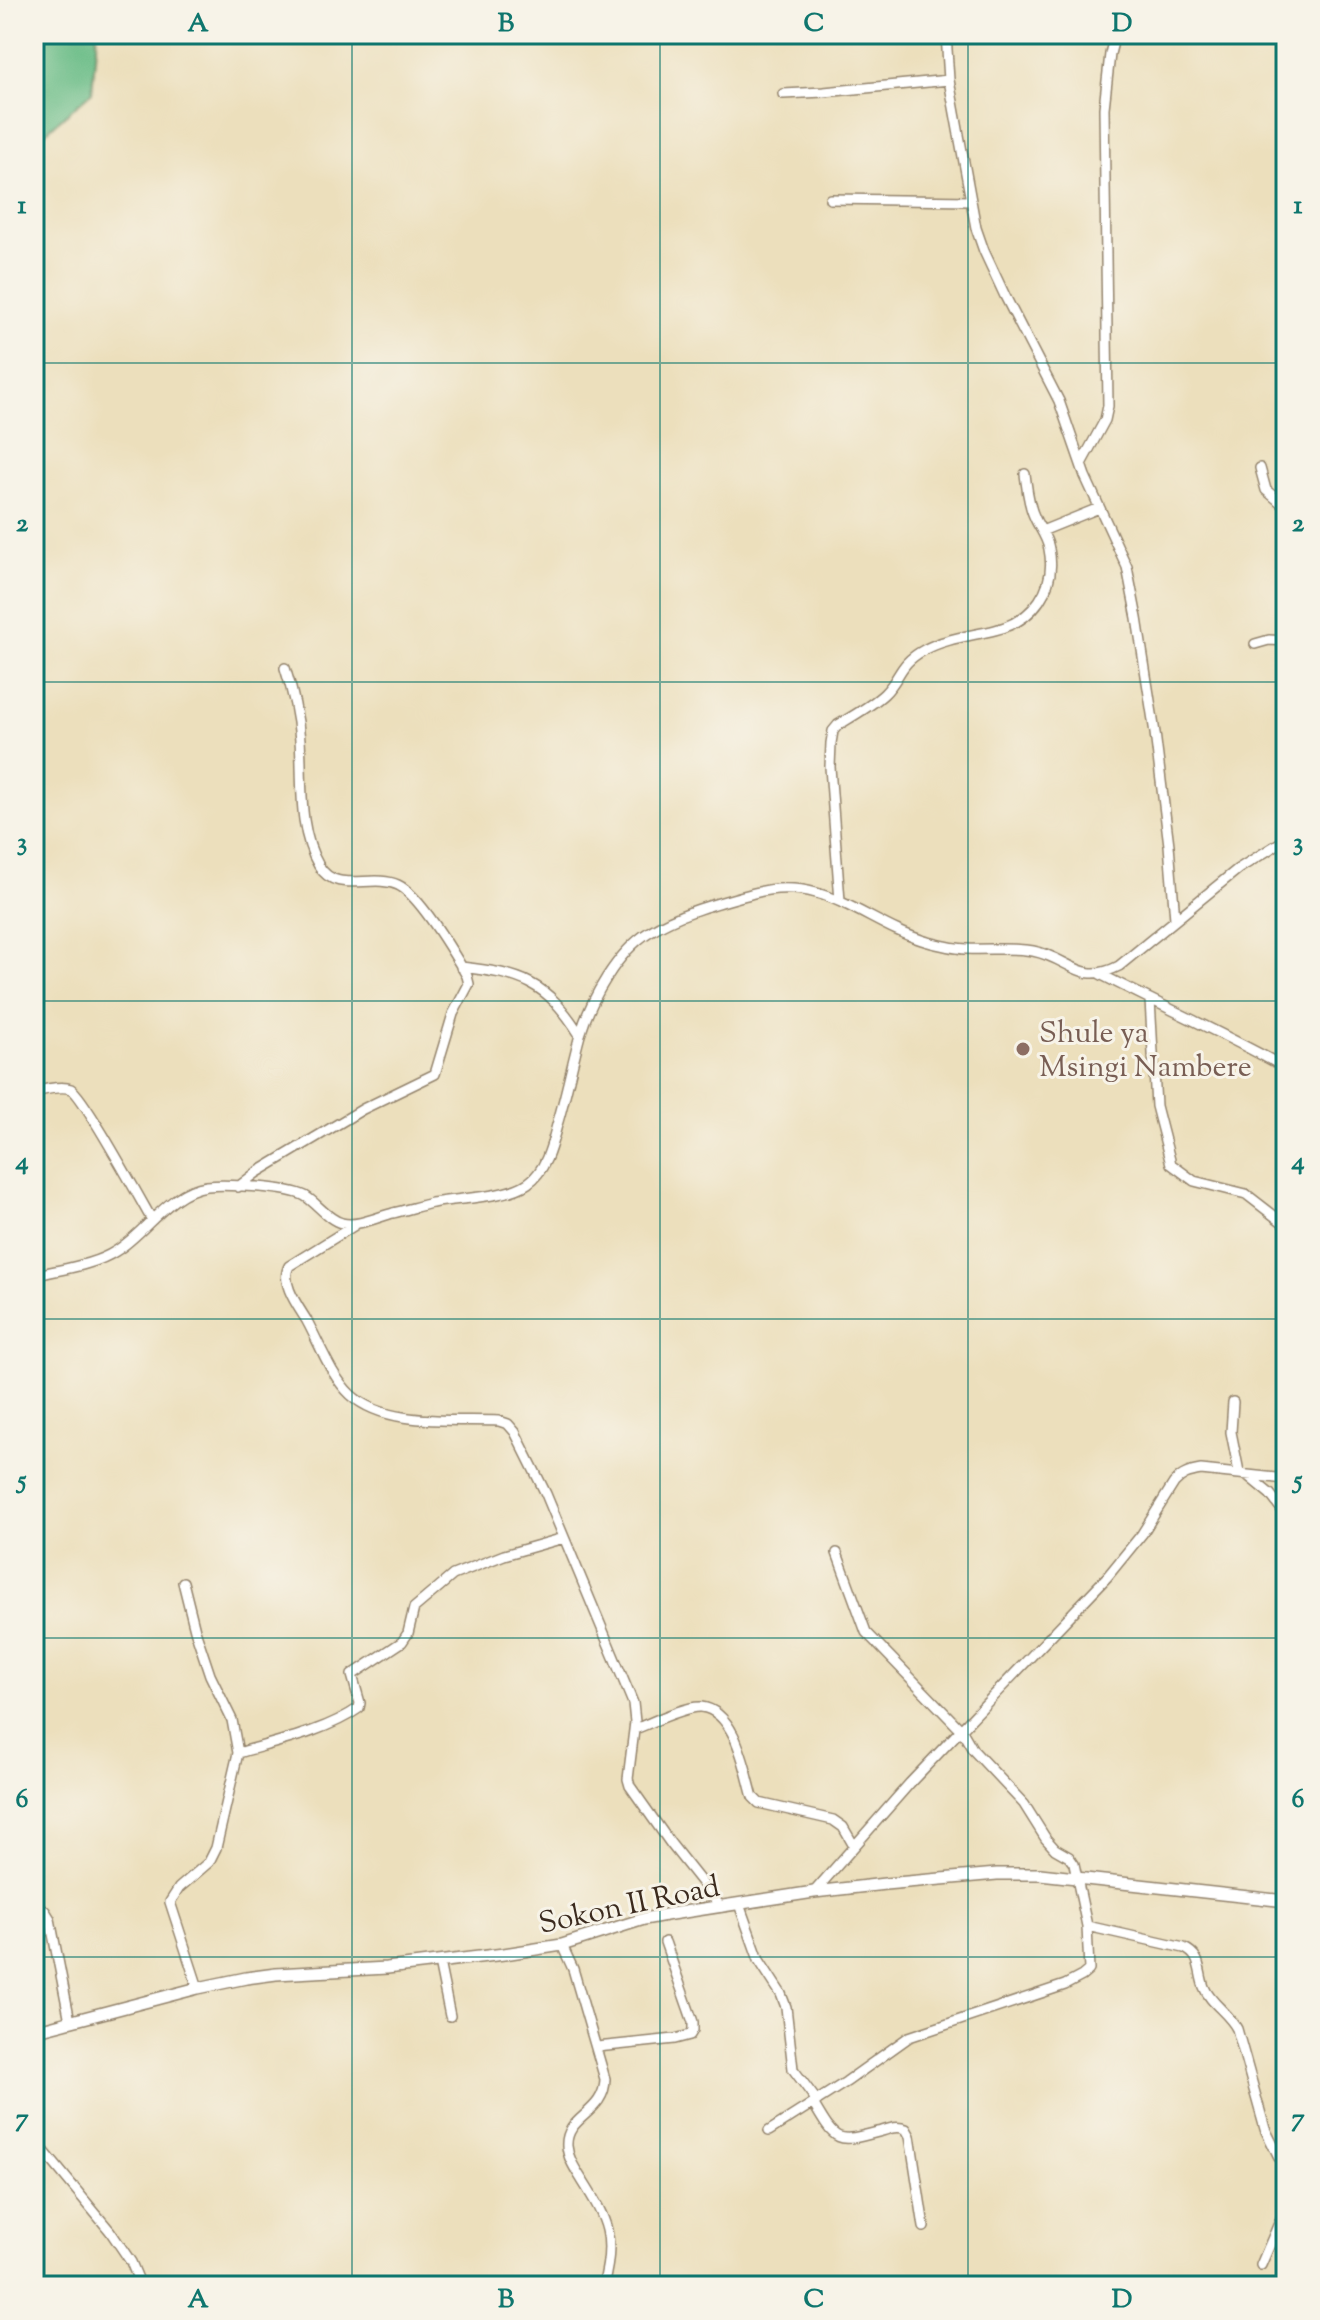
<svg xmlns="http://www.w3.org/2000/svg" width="1320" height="2320" viewBox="0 0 1320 2320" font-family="'Sorts Mill Goudy',serif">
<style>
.forest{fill:#6cbd88;stroke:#547453;stroke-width:2}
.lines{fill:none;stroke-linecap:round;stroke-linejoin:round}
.minor-casing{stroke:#94846d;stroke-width:12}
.tertiary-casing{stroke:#94846d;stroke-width:14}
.minor{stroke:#fff;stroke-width:9}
.tertiary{stroke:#fff;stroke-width:11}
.grid{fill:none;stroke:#0f766e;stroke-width:2;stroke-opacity:0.55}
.education-dot{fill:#8d6e63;stroke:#f7f3e8;stroke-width:3}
.labels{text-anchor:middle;stroke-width:6;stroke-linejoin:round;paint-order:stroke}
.education-label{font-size:30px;fill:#785e54;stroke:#f7f3e8;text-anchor:start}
.street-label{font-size:30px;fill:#3b2a1e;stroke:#f7f3e8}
.neatline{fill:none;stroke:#0f766e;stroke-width:3}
.grid-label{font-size:26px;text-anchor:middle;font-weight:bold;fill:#0f766e}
</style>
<rect width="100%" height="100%" fill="#f7f3e8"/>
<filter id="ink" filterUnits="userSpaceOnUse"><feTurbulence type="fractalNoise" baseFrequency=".0125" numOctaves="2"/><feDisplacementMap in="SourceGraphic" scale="16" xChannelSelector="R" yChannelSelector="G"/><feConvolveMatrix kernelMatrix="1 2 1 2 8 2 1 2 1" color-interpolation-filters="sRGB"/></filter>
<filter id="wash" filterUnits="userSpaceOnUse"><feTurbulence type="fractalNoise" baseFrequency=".006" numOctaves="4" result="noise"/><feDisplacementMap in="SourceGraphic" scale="32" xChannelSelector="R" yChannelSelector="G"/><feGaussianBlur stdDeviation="1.8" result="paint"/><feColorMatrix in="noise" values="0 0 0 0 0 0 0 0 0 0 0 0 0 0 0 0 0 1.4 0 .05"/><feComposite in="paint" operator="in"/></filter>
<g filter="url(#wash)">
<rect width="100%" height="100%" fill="#ecdfbc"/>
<path class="forest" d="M 34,34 L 97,34 L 92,92 L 34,142 Z"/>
</g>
<g filter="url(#ink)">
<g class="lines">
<g class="minor-casing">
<path id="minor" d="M 946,34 L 949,80 L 976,228 L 984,251 L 1005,296 L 1059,401 L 1085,476 L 1127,567 L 1137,618 L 1155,733 L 1169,845 L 1175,919
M 783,94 L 824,92 L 949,80
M 830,199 L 971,201
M 1081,464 L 1105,420 L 1108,406 L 1104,108 L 1110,54 L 1115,34
M 1260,468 L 1266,490 L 1286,507
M 1042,531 L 1099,508
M 1255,644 L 1269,640 L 1286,641
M 840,901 L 830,767 L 831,743 L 833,731 L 838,725 C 853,716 871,706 884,694 C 901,678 898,664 924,650 C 946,638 971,636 995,630 C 1033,621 1057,588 1049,549 C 1047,536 1038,527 1034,516 C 1028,503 1027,488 1025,474
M 461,967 C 522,974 546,981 580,1035
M 1100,974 C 1162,1006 1225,1034 1286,1068
M 1150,1000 L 1156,1106 L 1171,1164 L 1194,1181 L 1246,1194 L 1286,1225
M 34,1092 C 44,1090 61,1085 71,1089 C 83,1095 141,1201 152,1220
M 238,1187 L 256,1173 L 363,1109 L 435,1074 L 453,1014 L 469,984 L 467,976 C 454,954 420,895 398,885 C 372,873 336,895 319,866 C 297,829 303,780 300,740 C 298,715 293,692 285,668
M 355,1225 L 289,1266 C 280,1283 298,1306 307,1321 C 320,1345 331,1376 351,1395 C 386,1427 454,1419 499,1421 L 508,1424 L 515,1432 L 546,1494 L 633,1703 L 635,1722 L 628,1779 L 630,1786 L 671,1844 L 721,1907
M 34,1276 C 60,1269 93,1266 116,1251 C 147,1232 169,1191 207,1186 C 226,1184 288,1187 305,1196 C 317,1203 328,1220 342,1223 C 357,1227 378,1217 393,1213 C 406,1210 419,1206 432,1203 C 458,1198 507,1198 528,1183 C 546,1171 552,1144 557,1125 C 566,1095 572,1064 580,1035 C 591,999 617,952 649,932 C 681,912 718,903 754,893 C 826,874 865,924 928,942 C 940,945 955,949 967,949 C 989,950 1011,947 1033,951 C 1070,958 1080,986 1119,966 L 1238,869 L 1286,839
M 1233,1402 L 1231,1432 L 1239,1472
M 1247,1475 L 1270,1494 L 1286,1515
M 183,1582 L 195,1630 L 210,1675 L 232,1720 L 238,1753 L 216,1848 L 209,1862 L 179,1888 L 170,1902 L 198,1988
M 635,1729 C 651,1723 685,1706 701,1707 C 736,1711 745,1770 753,1797 L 759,1803 L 833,1820 L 843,1827 L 854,1846
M 238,1753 C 276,1742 327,1731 359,1708 L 360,1703 L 352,1675 L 402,1642 L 408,1633 L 414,1608 L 453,1575 L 504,1555 L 564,1538
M 814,1892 L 910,1783 L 1107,1577 L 1142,1534 L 1174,1483 C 1182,1474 1189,1472 1201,1470 L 1286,1479
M 34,1903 L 45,1911 L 50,1919 L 70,2021
M 739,1904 L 759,1960 L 781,1994 L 786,2007 L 793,2069 L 817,2101
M 1087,1926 L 1184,1948 C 1202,1956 1198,1971 1204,1987 C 1210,2003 1229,2013 1237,2029 L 1265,2129 L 1286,2171
M 562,1945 L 573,1969 L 605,2079 C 605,2114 565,2116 567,2146 C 568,2159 576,2170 582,2180 C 608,2221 616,2238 603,2286
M 439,1962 L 450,2016
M 597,2047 L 675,2039 L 690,2035 L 693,2030 L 693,2022 L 665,1942
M 813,2103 C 837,2144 836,2143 882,2131 C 891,2128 897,2126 906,2129 L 910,2136 L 924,2227
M 769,2131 L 846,2082 L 909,2037 L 1065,1985 L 1082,1976 L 1089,1970 L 1087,1926 L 1074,1864 L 1069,1857 L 1055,1849 L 1046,1839 L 1024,1804 L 973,1750 L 962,1731 L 866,1632 L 837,1553
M 34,2139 L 110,2231 L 131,2262 L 141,2286
M 1261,2265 L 1286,2207"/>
</g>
<g class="tertiary-casing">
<path id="tertiary" d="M 34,2031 L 198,1988 L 246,1978 L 276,1974 L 387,1968 L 504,1954 L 562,1945 L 644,1919 L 671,1914 L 814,1892 L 885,1884 L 997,1874 L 1040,1874 L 1286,1901"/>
</g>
<use href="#minor" class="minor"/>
<use href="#tertiary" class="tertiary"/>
</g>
</g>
<path class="grid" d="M 352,34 L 352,2286M 660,34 L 660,2286M 968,34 L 968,2286M 34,363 L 1286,363M 34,682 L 1286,682M 34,1001 L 1286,1001M 34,1319 L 1286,1319M 34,1638 L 1286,1638M 34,1957 L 1286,1957"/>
<circle class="education-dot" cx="1023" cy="1049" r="8"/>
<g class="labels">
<g class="education-label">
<text x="1039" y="1042">Shule ya<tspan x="1039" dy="34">Msingi Nambere</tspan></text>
</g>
<g class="street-label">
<text transform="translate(629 1904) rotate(-12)" y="10">Sokon II Road</text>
</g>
</g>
<rect width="1320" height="2320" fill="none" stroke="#f7f3e8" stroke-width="88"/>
<rect x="44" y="44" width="1232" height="2232" class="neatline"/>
<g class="grid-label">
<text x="198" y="31">A</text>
<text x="506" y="31">B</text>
<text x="814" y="31">C</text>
<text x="1122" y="31">D</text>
<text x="22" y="213">1</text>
<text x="1298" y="213">1</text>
<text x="22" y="531">2</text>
<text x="1298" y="531">2</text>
<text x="22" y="850">3</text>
<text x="1298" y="850">3</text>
<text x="22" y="1169">4</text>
<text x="1298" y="1169">4</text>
<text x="22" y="1488">5</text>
<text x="1298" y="1488">5</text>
<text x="22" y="1807">6</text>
<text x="1298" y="1807">6</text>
<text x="22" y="2126">7</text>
<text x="1298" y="2126">7</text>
<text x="198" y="2307">A</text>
<text x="506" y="2307">B</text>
<text x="814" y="2307">C</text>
<text x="1122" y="2307">D</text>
</g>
</svg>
